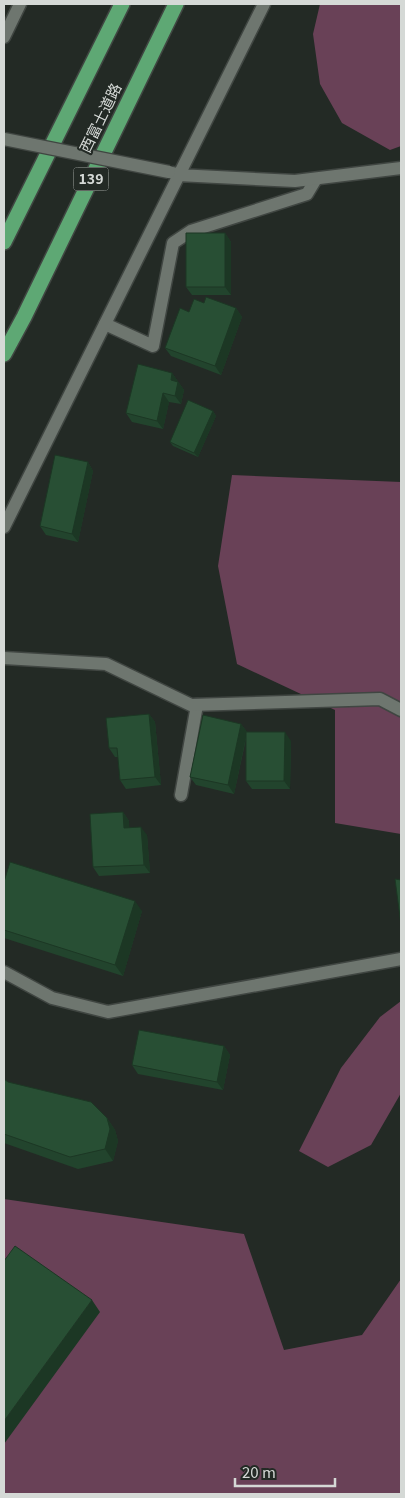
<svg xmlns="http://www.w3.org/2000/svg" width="405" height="1498" viewBox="0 0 405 1498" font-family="Georgia,'Noto Sans JP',serif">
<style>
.forest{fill:#694157}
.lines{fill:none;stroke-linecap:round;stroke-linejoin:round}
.service-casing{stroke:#404642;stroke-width:15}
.minor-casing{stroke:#404642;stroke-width:15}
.tertiary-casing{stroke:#404642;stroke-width:15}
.motorway-casing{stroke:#404642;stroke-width:18}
.service{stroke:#6e766f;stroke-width:12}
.minor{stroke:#6e766f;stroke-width:12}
.tertiary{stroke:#6e766f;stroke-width:12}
.motorway{stroke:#5ea874;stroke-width:15}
.minor-bridge-casing{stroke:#404642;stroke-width:15;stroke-linecap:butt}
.minor-bridge{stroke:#6e766f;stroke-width:12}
.wall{fill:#22442d}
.shaded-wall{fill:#1c3724}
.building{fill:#284f34;stroke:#1c3724}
.labels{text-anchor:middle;stroke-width:4;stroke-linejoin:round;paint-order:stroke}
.shield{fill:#232a25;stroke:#a0a4a1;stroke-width:1}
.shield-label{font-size:14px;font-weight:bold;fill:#d5d9d6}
.street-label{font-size:15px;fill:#d5d9d6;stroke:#232a25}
</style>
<rect width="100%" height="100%" fill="#232a25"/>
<path class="forest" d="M 320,4 L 401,4 L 401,146 L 390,150 L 342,123 L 320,84 L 313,34 Z
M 232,475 L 401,482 L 401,834 L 335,823 L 335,710 L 237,664 L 218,566 Z
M 401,1001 L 401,1093 L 371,1145 L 328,1167 L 299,1151 L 341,1068 L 380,1017 Z
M 4,1199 L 244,1234 L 284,1350 L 362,1335 L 401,1279 L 401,1494 L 4,1494 Z"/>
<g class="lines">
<g class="service-casing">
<path id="service" d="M 105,324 L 153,346 L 173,243 L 191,231 L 307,194 L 316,179
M 181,795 L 197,705"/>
</g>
<g class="minor-casing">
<path id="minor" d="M 4,37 L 20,4
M 173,173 L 178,175 L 295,181 L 401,168
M 4,527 L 264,4
M 4,658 L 106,664 L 191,705 L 380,699 L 401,710"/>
</g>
<g class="tertiary-casing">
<path id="tertiary" d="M 4,972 L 52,998 L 108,1012 L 401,959"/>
</g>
<g class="motorway-casing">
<path id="motorway" d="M 4,242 L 122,4
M 4,354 L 24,317 L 176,4"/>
</g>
<use href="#service" class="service"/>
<use href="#minor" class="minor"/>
<use href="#tertiary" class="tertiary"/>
<use href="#motorway" class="motorway"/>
<g class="minor-bridge-casing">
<path id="minor-bridge" d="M 4,139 L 169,172"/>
</g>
<use href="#minor-bridge" class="minor-bridge"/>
</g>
<path class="wall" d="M 225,233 L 231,242 L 231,295 L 192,295 L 186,287 Z
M 204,303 L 236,308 L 242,317 L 221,375 L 171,356 L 165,348 L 189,312 Z
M 172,373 L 184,390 L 181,404 L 169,402 L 163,429 L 132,422 L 126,413 Z
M 213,411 L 216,416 L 198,457 L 173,446 L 170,442 Z
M 88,462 L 93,471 L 78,542 L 46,535 L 40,526 Z
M 149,714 L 155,722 L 161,785 L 126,789 L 120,780 L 118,757 L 115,757 L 109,748 Z
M 241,724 L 247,732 L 291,741 L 290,789 L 252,789 L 246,781 L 246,739 L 234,794 L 196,785 L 190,777 Z
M 123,812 L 129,821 L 129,828 L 147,835 L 150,873 L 99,876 L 93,867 Z
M 4,882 L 142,911 L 123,976 L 4,938 Z
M 224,1046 L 230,1055 L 223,1090 L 138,1074 L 132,1065 Z
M 4,1079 L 8,1082 L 107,1118 L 115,1130 L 118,1141 L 113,1161 L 78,1169 L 4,1143 Z"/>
<path class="shaded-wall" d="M 225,233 L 231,242 L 231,295 L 225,287 Z
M 236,308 L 242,317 L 221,375 L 215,366 Z
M 172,373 L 184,390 L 181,404 L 175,396 L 171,380 Z
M 163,393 L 169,402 L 163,429 L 157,421 Z
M 213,411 L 216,416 L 198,457 L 194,453 Z
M 88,462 L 93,471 L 78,542 L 72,534 Z
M 149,714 L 155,722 L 161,785 L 155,777 Z
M 241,724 L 247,732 L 234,794 L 228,785 Z
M 285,732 L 291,741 L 290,789 L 284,781 Z
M 123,812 L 129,821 L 130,836 L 124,828 Z
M 141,827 L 147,835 L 150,873 L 144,865 Z
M 135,901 L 142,911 L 123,976 L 115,965 Z
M 224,1046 L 230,1055 L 223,1090 L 217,1082 Z
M 107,1118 L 115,1130 L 118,1141 L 113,1161 L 105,1149 Z
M 92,1300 L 100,1312 L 4,1444 L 4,1421 Z"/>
<path class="building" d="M 186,233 L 225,233 L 225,287 L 186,287 Z
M 206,297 L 236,308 L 215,366 L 165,348 L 180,308 L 189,312 L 194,299 L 204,303 Z
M 138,364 L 172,373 L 171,380 L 178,382 L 175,396 L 163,393 L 157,421 L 126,413 Z
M 188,400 L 213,411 L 194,453 L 170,442 Z
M 55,455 L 88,462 L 72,534 L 40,526 Z
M 149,714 L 155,777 L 120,780 L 117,748 L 109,748 L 106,718 Z
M 203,715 L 241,724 L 228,785 L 190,777 Z
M 246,732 L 285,732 L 284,781 L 246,781 Z
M 123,812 L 124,828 L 141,827 L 144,865 L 93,867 L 90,814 Z
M 10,862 L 135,901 L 115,965 L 4,930 L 4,882 Z
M 395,879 L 401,880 L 401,925 Z
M 139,1030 L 224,1046 L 217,1082 L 132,1065 Z
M 4,1079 L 8,1082 L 91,1102 L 107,1118 L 110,1129 L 105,1149 L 70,1157 L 4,1134 Z
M 15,1246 L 92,1300 L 4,1421 L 4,1261 Z"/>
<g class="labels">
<rect class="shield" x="73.5" y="167.5" width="35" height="23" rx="4"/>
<g class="shield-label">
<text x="91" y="184">139</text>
</g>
<g class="street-label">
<text transform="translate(101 118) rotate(-64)" y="5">西富士道路</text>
</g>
</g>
<rect width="405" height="1498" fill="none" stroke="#d5d9d6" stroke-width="10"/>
<path d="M235 1478v8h100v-8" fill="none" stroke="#d5d9d6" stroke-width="2.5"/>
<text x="242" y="1478" font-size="15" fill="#d5d9d6" stroke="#232a25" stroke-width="4" paint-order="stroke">20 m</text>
</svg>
